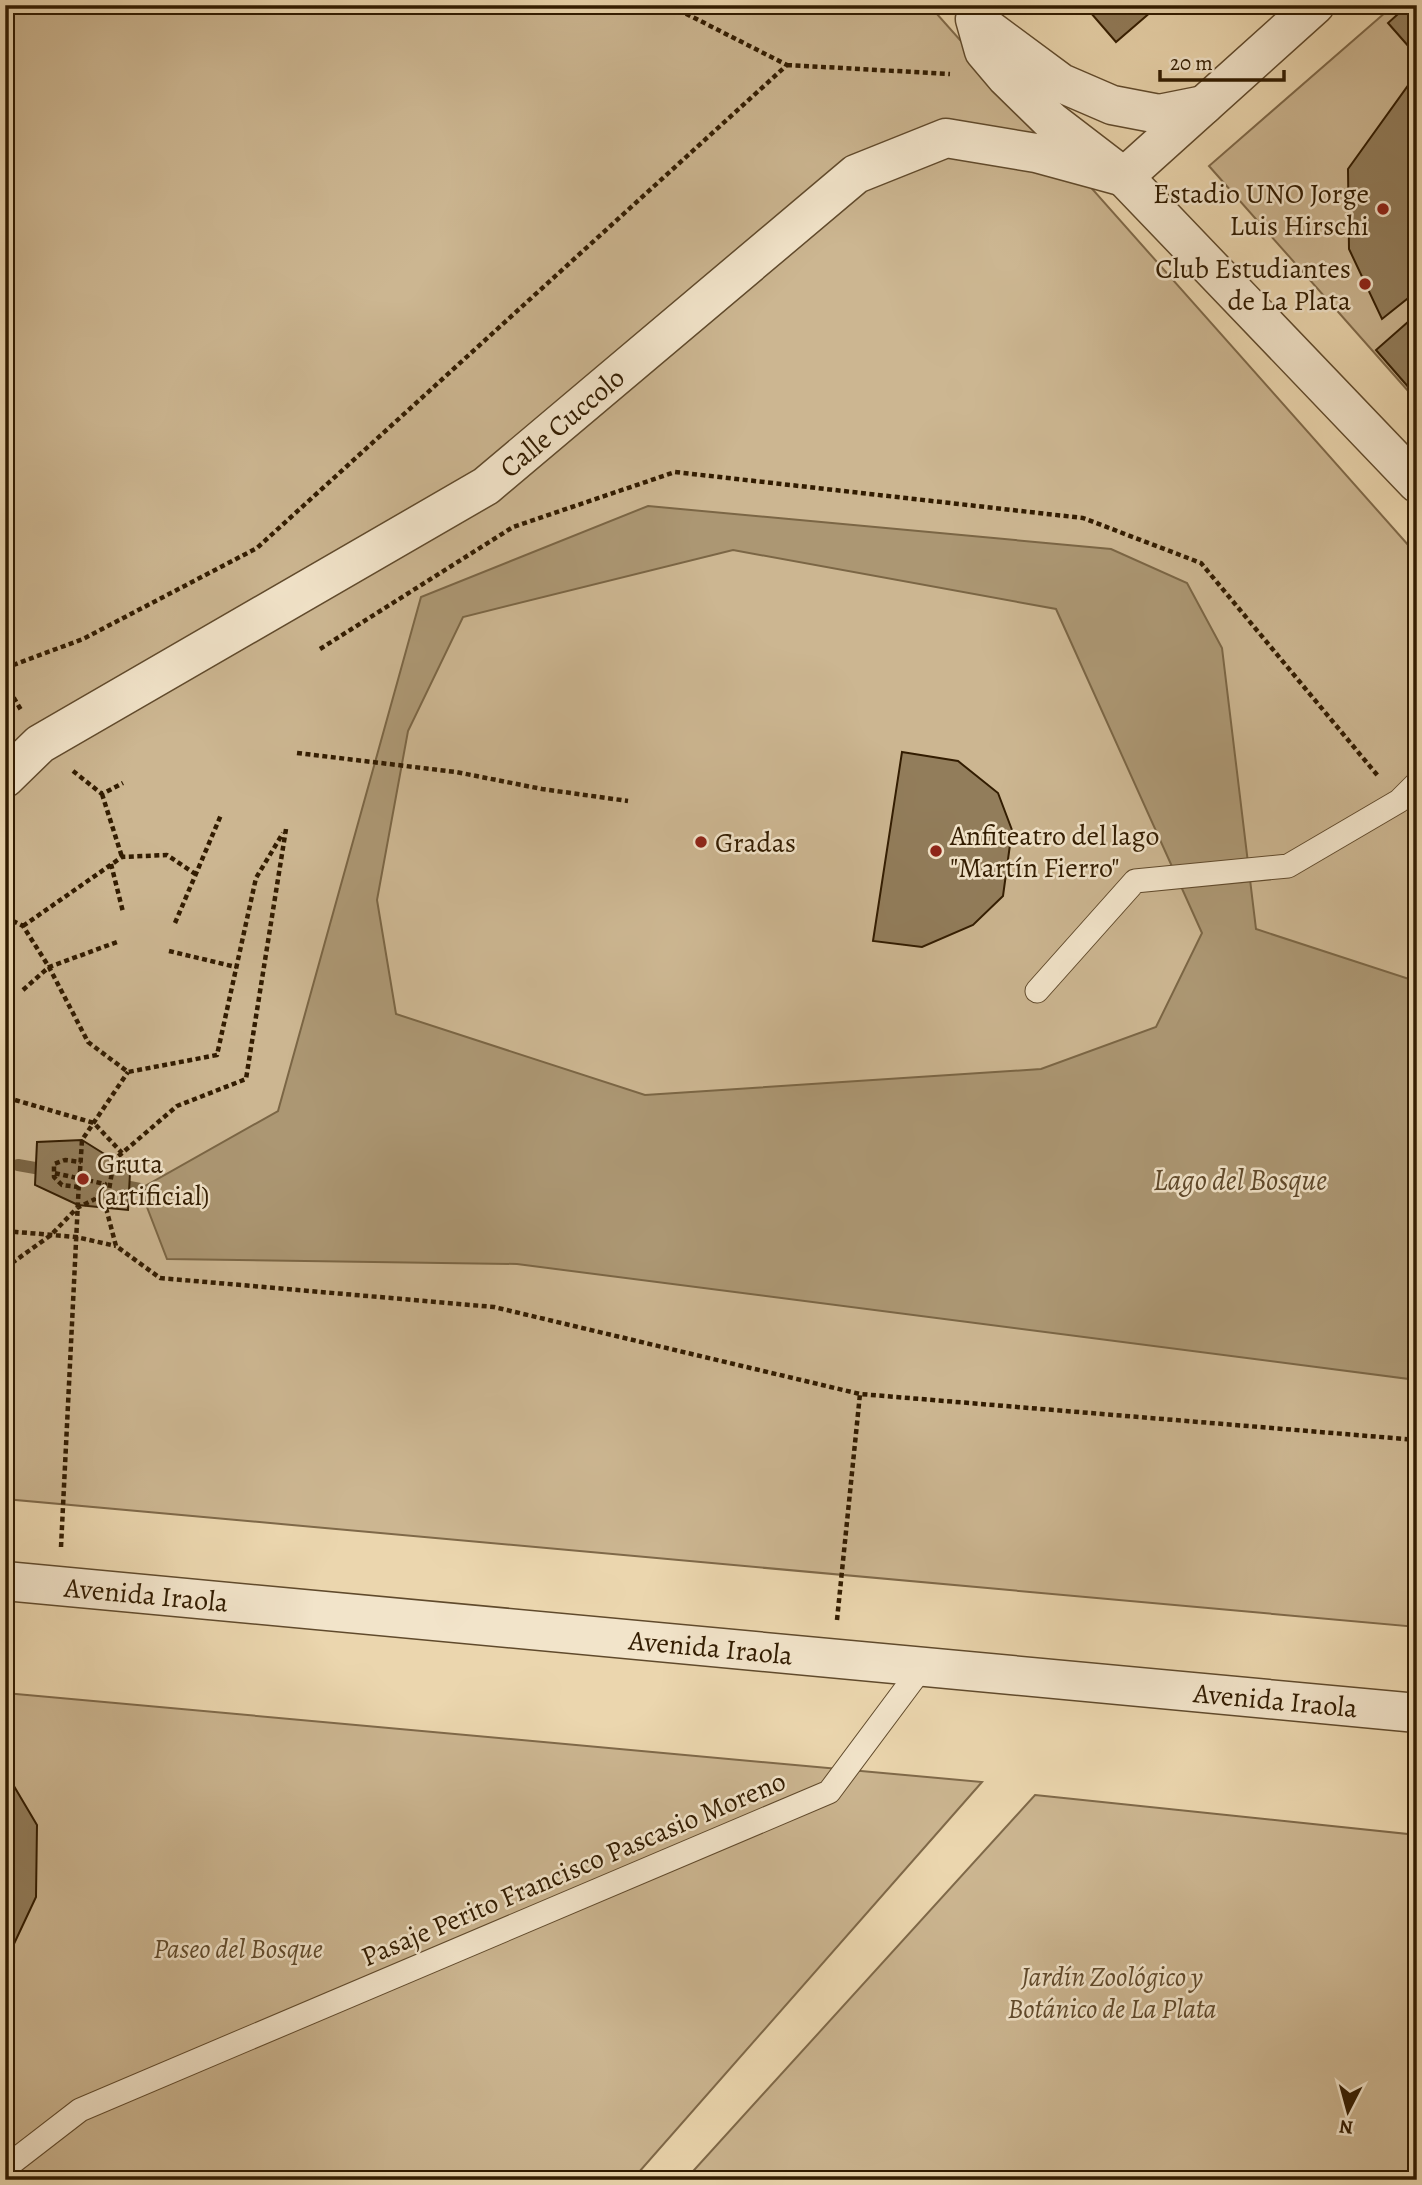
<svg xmlns="http://www.w3.org/2000/svg" width="1422" height="2185" viewBox="0 0 1422 2185" font-family="Alegreya,serif">
<style>
.green{fill:#ccb691;stroke:#7f6949;stroke-width:2}
.water{fill:#ac9773;stroke:#7b6645;stroke-width:2;fill-rule:evenodd}
.lines{fill:none;stroke-linecap:round;stroke-linejoin:round}
.stream{stroke:#7b6645;stroke-width:12}
.building{fill:#927d5b;stroke:#321c01;stroke-width:2}
.service-casing{stroke:#604a2c;stroke-width:25}
.minor-casing{stroke:#604a2c;stroke-width:41}
.path{stroke:#321c01;stroke-width:4.5;stroke-dasharray:5 3.5;stroke-linecap:butt}
.service{stroke:#f2e4ca;stroke-width:23}
.minor{stroke:#f2e4ca;stroke-width:38}
.path-bridge{stroke:#321c01;stroke-width:4.5;stroke-dasharray:5 3.5;stroke-linecap:butt}
.poi-dot{fill:#8f2418;stroke:#f2e4ca;stroke-width:2.5}
.labels{text-anchor:middle;stroke-width:5;stroke-linejoin:round;paint-order:stroke}
.poi-label{font-size:28px;fill:#321c01;stroke:#f2e4ca;text-anchor:start}
.street-label{font-size:28px;fill:#321c01;stroke:#f2e4ca}
.park-label{font-size:28px;font-style:italic;fill:#604a2c;stroke:#f2e4ca}
.water-label{font-size:30px;font-style:italic;fill:#5d4729;stroke:#f2e4ca}
</style>
<rect width="100%" height="100%" fill="#ebd6ae"/>
<filter id="stains"><feTurbulence type="fractalNoise" baseFrequency=".00286" numOctaves="4"/><feColorMatrix values="0 0 0 0 .2 0 0 0 0 .09 0 0 0 0 .02 0 0 0 .5 -.17"/></filter>
<radialGradient id="worn" r=".72"><stop offset=".6" stop-color="#630" stop-opacity="0"/><stop offset="1" stop-color="#630" stop-opacity=".3"/></radialGradient>
<path class="green" d="M 5,5 L 929,5 L 1417,555 L 1417,1627 L 5,1499 Z
M 1394,5 L 1417,5 L 1417,401 L 1209,166 Z
M 5,1693 L 982,1782 L 632,2180 L 5,2180 Z
M 1035,1795 L 1417,1835 L 1417,2180 L 685,2180 Z"/>
<path class="water" d="M 648,506 L 1111,549 L 1187,583 L 1222,648 L 1256,929 L 1412,980 L 1417,979 L 1417,1380 L 517,1264 L 167,1259 L 140,1189 L 278,1111 L 421,597 ZM 733,550 L 1056,609 L 1202,933 L 1156,1027 L 1041,1069 L 645,1095 L 396,1014 L 377,900 L 408,731 L 463,617 Z"/>
<g class="lines">
<path class="stream" d="M 18,1165 L 52,1171
M 114,1184 L 140,1189"/>
</g>
<path class="building" d="M 1084,5 L 1159,5 L 1116,42 Z
M 1408,5 L 1417,5 L 1417,56 L 1388,23 Z
M 1412,80 L 1417,86 L 1417,291 L 1382,319 L 1349,249 L 1348,169 Z
M 1417,314 L 1417,397 L 1376,350 Z
M 902,752 L 958,761 L 998,793 L 1012,830 L 1003,896 L 973,925 L 922,947 L 873,941 Z
M 82,1140 L 114,1160 L 130,1173 L 128,1210 L 78,1205 L 35,1185 L 37,1142 Z
M 5,1771 L 37,1825 L 36,1897 L 5,1963 Z"/>
<g class="lines">
<g class="service-casing">
<path id="service" d="M 1037,991 L 1135,881 L 1288,866 L 1399,801 L 1417,783
M 5,2168 L 80,2110 L 829,1792 L 923,1666"/>
</g>
<g class="minor-casing">
<g id="minor">
<path d="M 975,19 L 984,51 L 1006,77 L 1051,121 L 1124,177 L 1417,483"/>
<path d="M 980,23 L 1061,83 L 1112,105 L 1159,114 L 1204,105"/>
<path d="M 1124,177 L 1315,5"/>
<path id="s1" d="M 5,778 L 40,744 L 486,486 L 856,174 L 946,138 L 1036,153 L 1124,177"/>
<path id="s2" d="M 5,1581 L 1417,1713"/>
</g>
</g>
<path class="path" d="M 787,65 L 950,74
M 320,649 L 513,527 L 675,472 L 1083,518 L 1201,563 L 1378,776
M 5,668 L 83,639 L 257,548 L 787,65 L 669,5
M 5,683 L 21,710
M 297,753 L 456,772 L 542,789 L 628,801
M 73,771 L 102,794 L 123,783
M 102,794 L 122,857
M 286,829 L 246,1079 L 177,1106 L 114,1160 L 106,1208 L 116,1246 L 160,1278 L 494,1307 L 860,1394 L 1417,1440
M 111,864 L 123,912
M 5,917 L 23,926 L 49,967 L 88,1042 L 128,1072 L 217,1055 L 256,878 L 283,833
M 175,923 L 221,815
M 23,926 L 122,857 L 167,855 L 197,875
M 169,951 L 236,967
M 23,990 L 49,967 L 117,942
M 15,1100 L 94,1123 L 122,1153
M 80,1171 L 82,1140 L 128,1072
M 79,1187 L 62,1185 L 54,1177 L 54,1164 L 65,1160 L 81,1162
M 5,1231 L 76,1237 L 116,1246
M 5,1268 L 51,1235 L 77,1208 L 95,1199 L 105,1184 L 54,1173
M 5,1274 L 9,1298
M 61,1547 L 79,1181
M 837,1620 L 860,1394"/>
<use href="#service" class="service"/>
<use href="#minor" class="minor"/>
<path class="path-bridge" d="M 79,1181 L 80,1171"/>
</g>
<g class="poi-dot">
<circle cx="1383" cy="209" r="7"/>
<circle cx="1365" cy="284" r="7"/>
<circle cx="701" cy="842" r="7"/>
<circle cx="936" cy="851" r="7"/>
<circle cx="83" cy="1179" r="7"/>
</g>
<g class="labels">
<g class="poi-label">
<text x="1369" y="203" text-anchor="end">Estadio UNO Jorge<tspan x="1369" dy="32">Luis Hirschi</tspan></text>
<text x="1351" y="278" text-anchor="end">Club Estudiantes<tspan x="1351" dy="32">de La Plata</tspan></text>
<text x="950" y="845">Anfiteatro del lago<tspan x="950" dy="32">"Martín Fierro"</tspan></text>
<text x="715" y="852">Gradas</text>
<text x="97" y="1173">Gruta<tspan x="97" dy="32">(artificial)</tspan></text>
</g>
<g class="street-label">
<text dy="10" stroke="none"><textPath href="#s1" startOffset="663">Calle Cuccolo</textPath></text>
<text dy="10" stroke="none"><textPath href="#s2" startOffset="142">Avenida Iraola</textPath></text>
<text dy="10" stroke="none"><textPath href="#s2" startOffset="709">Avenida Iraola</textPath></text>
<text dy="10" stroke="none"><textPath href="#s2" startOffset="1276">Avenida Iraola</textPath></text>
<text transform="translate(573 1868) rotate(-23)" y="10">Pasaje Perito Francisco Pascasio Moreno</text>
</g>
<g class="park-label">
<text x="238" y="1958">Paseo del Bosque</text>
<text x="1112" y="1986">Jardín Zoológico y<tspan x="1112" dy="32">Botánico de La Plata</tspan></text>
</g>
<g class="water-label">
<text x="1240" y="1190">Lago del Bosque</text>
</g>
</g>
<rect width="1422" height="2185" fill="none" stroke="#ebd6ae" stroke-width="28"/>
<rect x="7" y="7" width="1408" height="2171" fill="none" stroke="#321c01" stroke-width="3.5"/>
<rect x="14" y="14" width="1394" height="2157" fill="none" stroke="#321c01" stroke-width="2"/>
<g transform="translate(1348 2111) rotate(186)" stroke="#f2e4ca" stroke-width="5" paint-order="stroke">
<path d="M0-5L12 26L0 18L-12 26Z" fill="#321c01"/>
<text y="-10" font-size="19" font-weight="bold" text-anchor="middle" fill="#321c01">N</text>
</g>
<path d="M1160 70v10h124v-10" fill="none" stroke="#321c01" stroke-width="3.5"/>
<text x="1170" y="70" font-size="21" fill="#321c01" stroke="#f2e4ca" stroke-width="5" paint-order="stroke">20 m</text>
<rect width="100%" height="100%" filter="url(#stains)"/>
<rect width="100%" height="100%" fill="url(#worn)"/>
</svg>
